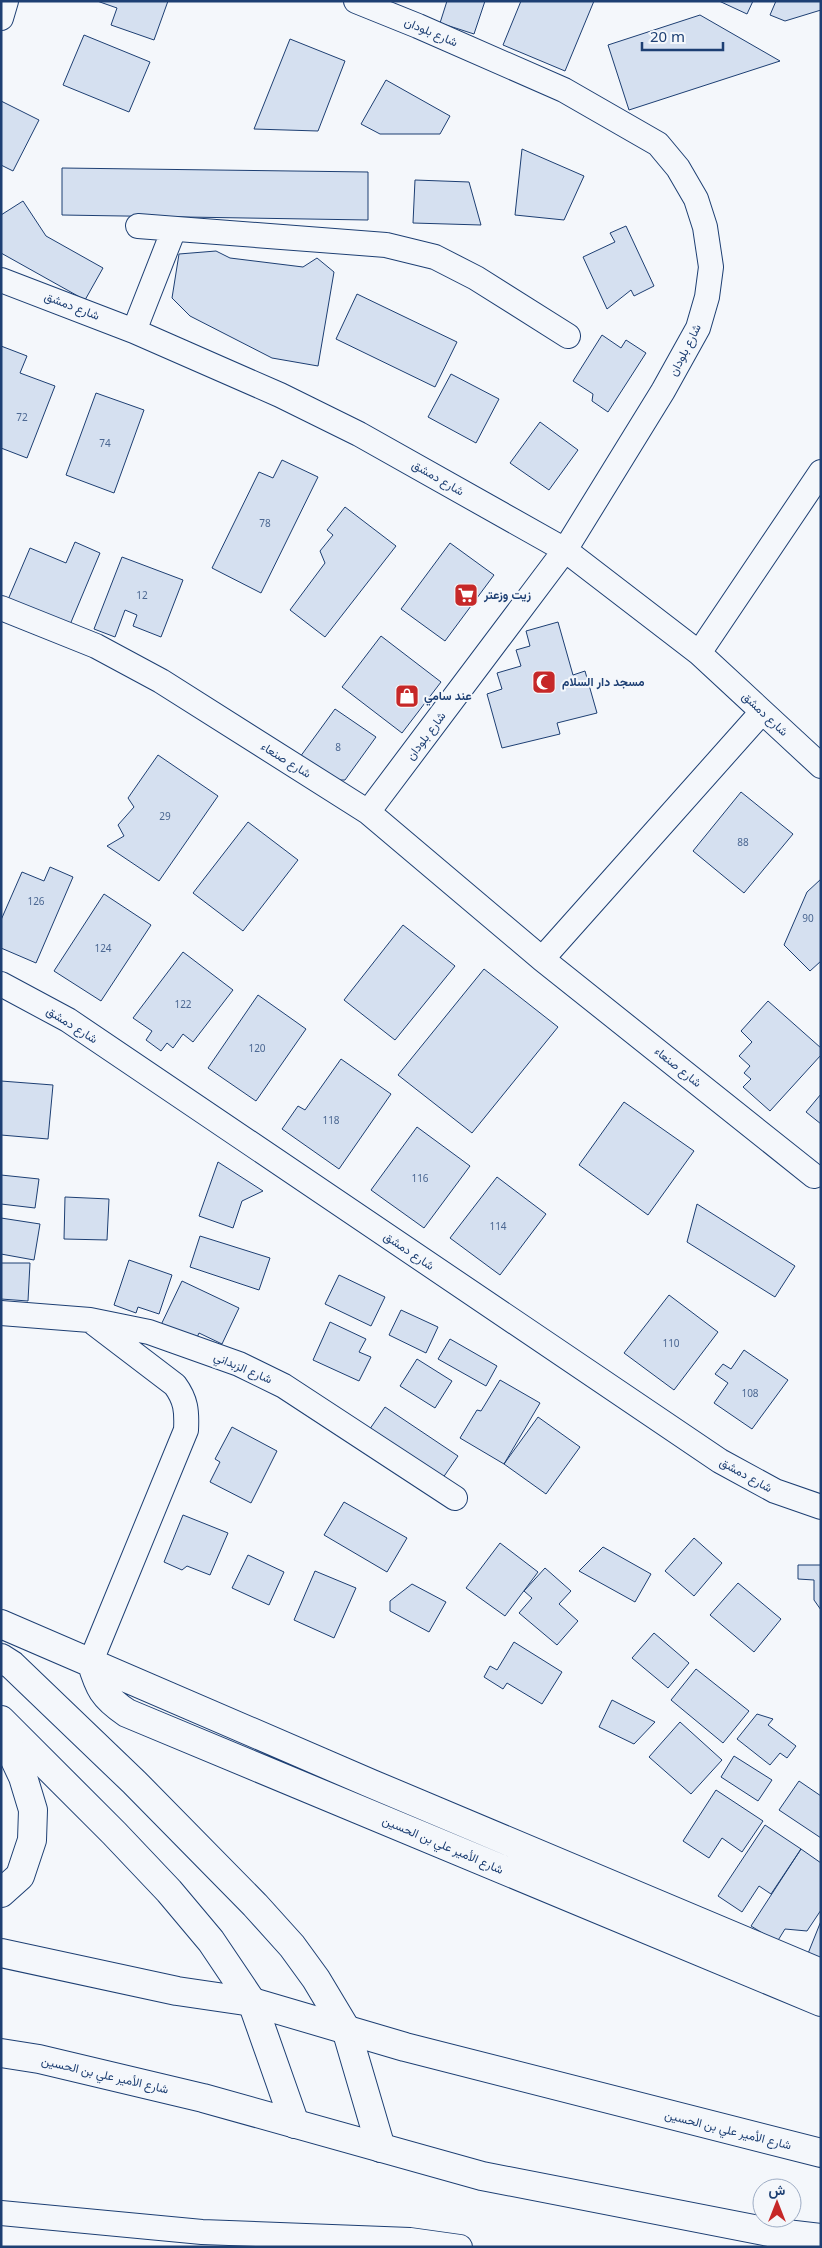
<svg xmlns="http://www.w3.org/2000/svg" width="822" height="2248" viewBox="0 0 822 2248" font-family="'Noto Sans',Vazirmatn,sans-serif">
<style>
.building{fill:#d5e0f0;stroke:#1d3f73}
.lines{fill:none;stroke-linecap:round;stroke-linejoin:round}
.minor-casing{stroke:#1d3f73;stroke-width:26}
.tertiary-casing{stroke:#1d3f73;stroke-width:30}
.secondary-casing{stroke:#1d3f73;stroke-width:30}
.primary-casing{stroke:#1d3f73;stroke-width:30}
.minor{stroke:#f4f7fb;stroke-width:24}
.tertiary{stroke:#f4f7fb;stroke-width:28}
.secondary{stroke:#f4f7fb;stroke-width:28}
.primary{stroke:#f4f7fb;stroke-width:28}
.labels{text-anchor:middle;stroke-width:4;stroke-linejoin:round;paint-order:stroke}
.number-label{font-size:10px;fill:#4b6792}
.street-label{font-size:12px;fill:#1d3f73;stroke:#f4f7fb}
.poi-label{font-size:12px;font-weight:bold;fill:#1d3f73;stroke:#f4f7fb;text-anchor:start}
</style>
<rect width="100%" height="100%" fill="#f4f7fb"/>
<path class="building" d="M 97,1 L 168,1 L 154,40 L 111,25 L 117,8 Z
M 447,1 L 485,1 L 474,34 L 440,23 Z
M 521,1 L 594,1 L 565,71 L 503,45 Z
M 719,1 L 753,1 L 747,14 Z
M 776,1 L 821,1 L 821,10 L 785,21 L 770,15 Z
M 700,15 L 780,61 L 629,110 L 608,45 Z
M 84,35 L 150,62 L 129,112 L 63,85 Z
M 290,39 L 345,61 L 318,131 L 254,129 Z
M 386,80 L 450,116 L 440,134 L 380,134 L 361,124 Z
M 1,101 L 39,120 L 13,171 L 1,165 Z
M 522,149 L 584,176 L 564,220 L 515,215 Z
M 62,168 L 368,172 L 368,220 L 62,215 Z
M 415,180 L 469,182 L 481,225 L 413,223 Z
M 23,201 L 46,236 L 103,268 L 85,300 L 1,253 L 1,215 Z
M 626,226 L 654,286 L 634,296 L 631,290 L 607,309 L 583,257 L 615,242 L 610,233 Z
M 216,251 L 230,258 L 303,267 L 317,258 L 334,272 L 318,366 L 272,358 L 190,316 L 172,298 L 179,254 Z
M 357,294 L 457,342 L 435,387 L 336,339 Z
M 602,335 L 621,348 L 626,340 L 646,353 L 608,412 L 592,401 L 593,394 L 573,381 Z
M 1,346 L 27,356 L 20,373 L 55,386 L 27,458 L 1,448 Z
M 451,374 L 499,399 L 476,443 L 428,417 Z
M 96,393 L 144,410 L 114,493 L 66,475 Z
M 540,422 L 578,450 L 549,490 L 510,463 Z
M 282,460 L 318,477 L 261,593 L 212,568 L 259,472 L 273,478 Z
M 345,507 L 396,546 L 325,637 L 290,610 L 325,563 L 320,551 L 333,535 L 327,530 Z
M 75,542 L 100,553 L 69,627 L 7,602 L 30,548 L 66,563 Z
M 450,543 L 494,575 L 445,641 L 401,609 Z
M 122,557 L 183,580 L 161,637 L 133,626 L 137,615 L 125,610 L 115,637 L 94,629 Z
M 558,622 L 573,675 L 585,671 L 597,713 L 557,723 L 560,734 L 502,748 L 487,694 L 502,689 L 497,673 L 521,666 L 516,650 L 530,646 L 526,631 Z
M 381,636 L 441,682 L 402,733 L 342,687 Z
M 335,709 L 376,737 L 345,780 L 332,780 L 300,757 Z
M 158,755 L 218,796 L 159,881 L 107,846 L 124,836 L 118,825 L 134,807 L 128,798 Z
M 741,792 L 793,834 L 744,893 L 693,851 Z
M 248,822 L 298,860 L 243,931 L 193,893 Z
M 50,867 L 73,877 L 36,963 L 1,948 L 1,920 L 22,872 L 44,881 Z
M 821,879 L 821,961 L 810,971 L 784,945 L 807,892 Z
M 104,894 L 151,925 L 101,1001 L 54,971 Z
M 403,925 L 455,966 L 395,1040 L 344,1000 Z
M 183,952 L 233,990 L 193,1042 L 183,1034 L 173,1048 L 167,1043 L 161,1051 L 146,1040 L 152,1031 L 133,1018 Z
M 484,969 L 558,1027 L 472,1133 L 398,1075 Z
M 258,995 L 306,1029 L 256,1101 L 208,1068 Z
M 768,1001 L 821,1048 L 821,1055 L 770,1111 L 743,1087 L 751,1079 L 744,1073 L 750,1066 L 739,1056 L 752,1042 L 741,1031 Z
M 341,1059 L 391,1094 L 339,1169 L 282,1129 L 298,1106 L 305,1110 Z
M 1,1081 L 53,1085 L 48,1139 L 1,1135 Z
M 821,1094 L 821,1124 L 806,1112 Z
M 624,1102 L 694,1151 L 648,1215 L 579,1165 Z
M 417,1127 L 470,1166 L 424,1228 L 371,1190 Z
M 218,1162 L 263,1191 L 242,1201 L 233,1228 L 199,1216 Z
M 1,1175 L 39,1179 L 35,1208 L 1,1204 Z
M 497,1177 L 546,1214 L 500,1275 L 450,1238 Z
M 65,1197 L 109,1199 L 107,1240 L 64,1239 Z
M 697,1204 L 795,1266 L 775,1297 L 687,1242 Z
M 1,1218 L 40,1224 L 34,1260 L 1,1254 Z
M 200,1236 L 270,1258 L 259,1290 L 190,1267 Z
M 129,1260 L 172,1275 L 159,1314 L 138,1307 L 136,1313 L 114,1305 Z
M 1,1263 L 30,1263 L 28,1301 L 1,1299 Z
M 339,1275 L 385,1297 L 371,1326 L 325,1304 Z
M 182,1281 L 239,1308 L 222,1344 L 199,1333 L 194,1344 L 160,1327 Z
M 669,1295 L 718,1332 L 674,1390 L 624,1353 Z
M 401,1310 L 438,1327 L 426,1353 L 389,1335 Z
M 330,1322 L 366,1339 L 359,1352 L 371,1357 L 359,1381 L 313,1360 Z
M 450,1339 L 497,1366 L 486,1386 L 438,1359 Z
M 744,1350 L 788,1380 L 752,1429 L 714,1403 L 728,1383 L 715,1374 L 723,1364 L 731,1369 Z
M 417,1359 L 452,1381 L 435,1408 L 400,1386 Z
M 500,1380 L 540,1403 L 504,1464 L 460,1438 L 477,1410 L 481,1411 Z
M 385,1407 L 458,1456 L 438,1485 L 365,1436 Z
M 538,1417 L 580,1447 L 546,1494 L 504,1464 Z
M 232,1427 L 277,1451 L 251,1503 L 210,1482 L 220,1462 L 215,1459 Z
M 344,1502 L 407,1538 L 387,1572 L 324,1535 Z
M 183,1515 L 228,1533 L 210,1575 L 187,1566 L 182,1570 L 164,1562 Z
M 694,1538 L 722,1563 L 694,1596 L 665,1571 Z
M 500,1543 L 538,1572 L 505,1616 L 466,1588 Z
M 603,1547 L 651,1574 L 635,1602 L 579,1571 Z
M 248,1555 L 284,1572 L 269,1605 L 232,1588 Z
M 798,1565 L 821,1565 L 821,1610 L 814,1600 L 814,1580 L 798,1579 Z
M 545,1568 L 571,1591 L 559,1604 L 578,1621 L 557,1645 L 519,1613 L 532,1598 L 524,1591 Z
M 315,1571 L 356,1588 L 334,1638 L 294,1620 Z
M 738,1583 L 781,1619 L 754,1652 L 710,1615 Z
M 412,1584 L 446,1602 L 429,1632 L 390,1611 L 390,1601 Z
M 654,1633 L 689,1663 L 668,1688 L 632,1658 Z
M 514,1642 L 562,1672 L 542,1704 L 507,1683 L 503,1689 L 484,1677 L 490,1666 L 497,1670 Z
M 696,1669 L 749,1711 L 723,1743 L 671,1700 Z
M 612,1700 L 655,1722 L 634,1744 L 599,1727 Z
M 757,1714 L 773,1719 L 768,1725 L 796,1746 L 787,1758 L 780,1753 L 770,1765 L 737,1739 Z
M 680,1722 L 722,1760 L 691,1794 L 649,1757 Z
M 734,1756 L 772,1780 L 758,1801 L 721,1777 Z
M 799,1781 L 821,1796 L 821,1838 L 779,1810 Z
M 716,1790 L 763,1821 L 742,1852 L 722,1838 L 709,1858 L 683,1841 Z
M 765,1825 L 801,1849 L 771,1894 L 759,1886 L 742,1912 L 718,1896 Z
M 801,1849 L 821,1863 L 821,1910 L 807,1931 L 785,1929 L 777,1942 L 751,1926 Z
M 821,1921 L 821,1966 L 805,1961 Z"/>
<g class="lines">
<g class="minor-casing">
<path id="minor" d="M 356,1 L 418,26 L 564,90 L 658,144 L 678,168 L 696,199 L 705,227 L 711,267 L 707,297 L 698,328 L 663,391 L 565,550 L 368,812
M 1,18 L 6,1
M 138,226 L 386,245 L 435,257 L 476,278 L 568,336
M 1,280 L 134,331 L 280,395 L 359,434 L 565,550 L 699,653 L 821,766
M 134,331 L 174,229
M 1,608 L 96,646 L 161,681 L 368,812 L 542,959 L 814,1176
M 699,653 L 821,472
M 542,959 L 762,712
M 1,984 L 68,1020 L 720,1461 L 775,1491 L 821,1507
M 1,1313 L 90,1320 L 149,1332 L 239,1364 L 284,1386 L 455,1498
M 91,1661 L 186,1430 C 187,1411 186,1400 175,1385 L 95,1324
M 1,2213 L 202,2232 L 410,2240 L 460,2247"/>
</g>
<g class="tertiary-casing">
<path id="tertiary" d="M 1,1624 L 372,1784 L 821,1973
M 91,1661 C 99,1688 103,1697 127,1713 L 821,2002"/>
</g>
<g class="secondary-casing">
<path id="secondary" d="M 1,1658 L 12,1665 L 134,1782 L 255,1905 L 292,1946 L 316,1979 L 346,2029 L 381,2148
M 1,1720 L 114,1833 L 169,1891 L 211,1941 L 252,2002 L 295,2124"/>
</g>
<g class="primary-casing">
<path id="primary" d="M 1,1730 L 23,1777 L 33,1810 L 32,1840 L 20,1876 L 1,1893
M 1,1953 L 177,1991 L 252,2002 L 405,2047 L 821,2153
M 1,2053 L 39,2059 L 203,2098 L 482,2176 L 769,2232 L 821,2238"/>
</g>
<use href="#minor" class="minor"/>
<use href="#tertiary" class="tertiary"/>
<use href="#secondary" class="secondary"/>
<use href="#primary" class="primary"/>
</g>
<defs>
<g id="supermarket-square" transform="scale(1.25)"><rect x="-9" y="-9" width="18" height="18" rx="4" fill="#c62828" stroke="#f4f7fb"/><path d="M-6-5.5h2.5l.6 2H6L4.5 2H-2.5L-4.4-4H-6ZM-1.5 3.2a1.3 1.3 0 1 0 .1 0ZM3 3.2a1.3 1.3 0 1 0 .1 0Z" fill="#fff"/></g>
<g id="mosque-square" transform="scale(1.25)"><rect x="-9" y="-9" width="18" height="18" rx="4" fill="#c62828" stroke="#f4f7fb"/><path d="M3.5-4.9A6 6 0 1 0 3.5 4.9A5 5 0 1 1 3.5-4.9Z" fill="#fff"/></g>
<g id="shop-square" transform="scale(1.25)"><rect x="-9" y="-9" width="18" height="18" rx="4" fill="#c62828" stroke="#f4f7fb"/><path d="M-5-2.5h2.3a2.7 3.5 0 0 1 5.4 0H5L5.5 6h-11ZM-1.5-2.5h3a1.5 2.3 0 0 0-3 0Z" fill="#fff"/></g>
</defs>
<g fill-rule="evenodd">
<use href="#supermarket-square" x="466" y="595"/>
<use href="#mosque-square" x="544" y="682"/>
<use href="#shop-square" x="407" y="696"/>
</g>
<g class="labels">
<g class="number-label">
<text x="22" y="421">72</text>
<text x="105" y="447">74</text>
<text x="265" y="527">78</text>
<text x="142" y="599">12</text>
<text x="338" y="751">8</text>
<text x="165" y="820">29</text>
<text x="743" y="846">88</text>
<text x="36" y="905">126</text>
<text x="808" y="922">90</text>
<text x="103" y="952">124</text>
<text x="183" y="1008">122</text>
<text x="257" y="1052">120</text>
<text x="331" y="1124">118</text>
<text x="420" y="1182">116</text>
<text x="498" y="1230">114</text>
<text x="671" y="1347">110</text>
<text x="750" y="1397">108</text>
</g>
<g class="street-label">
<text transform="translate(431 32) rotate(23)" y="4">شارع بلودان</text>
<text transform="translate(72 306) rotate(21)" y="4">شارع دمشق</text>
<text transform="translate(685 350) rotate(-63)" y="4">شارع بلودان</text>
<text transform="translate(438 478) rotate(30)" y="4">شارع دمشق</text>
<text transform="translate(765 714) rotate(43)" y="4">شارع دمشق</text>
<text transform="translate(426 736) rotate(-53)" y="4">شارع بلودان</text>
<text transform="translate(286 760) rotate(32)" y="4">شارع صنعاء</text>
<text transform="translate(72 1025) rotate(32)" y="4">شارع دمشق</text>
<text transform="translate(678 1067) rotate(39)" y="4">شارع صنعاء</text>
<text transform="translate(409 1251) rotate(34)" y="4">شارع دمشق</text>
<text transform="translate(243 1368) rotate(23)" y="4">شارع الزبداني</text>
<text transform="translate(746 1475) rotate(29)" y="4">شارع دمشق</text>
<text transform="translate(443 1845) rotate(23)" y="4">شارع الأمير علي بن الحسين</text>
<text transform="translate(105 2075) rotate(13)" y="4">شارع الأمير علي بن الحسين</text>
<text transform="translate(728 2130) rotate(14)" y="4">شارع الأمير علي بن الحسين</text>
</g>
<g class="poi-label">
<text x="484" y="599">زيت وزعتر</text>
<text x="562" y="686">مسجد دار السلام</text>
<text x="424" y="700">عند سامي</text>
</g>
</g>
<rect width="822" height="2248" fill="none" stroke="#1d3f73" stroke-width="5"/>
<g transform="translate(777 2203)"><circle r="24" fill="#f4f7fb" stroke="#9eadc5"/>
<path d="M0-4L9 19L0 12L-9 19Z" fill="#c62828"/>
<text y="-8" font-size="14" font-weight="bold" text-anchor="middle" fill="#1d3f73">ش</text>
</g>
<path d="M642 42v8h81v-8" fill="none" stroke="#1d3f73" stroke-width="2.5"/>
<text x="650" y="42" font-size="15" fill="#1d3f73" stroke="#f4f7fb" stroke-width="4" paint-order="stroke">20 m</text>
</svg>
